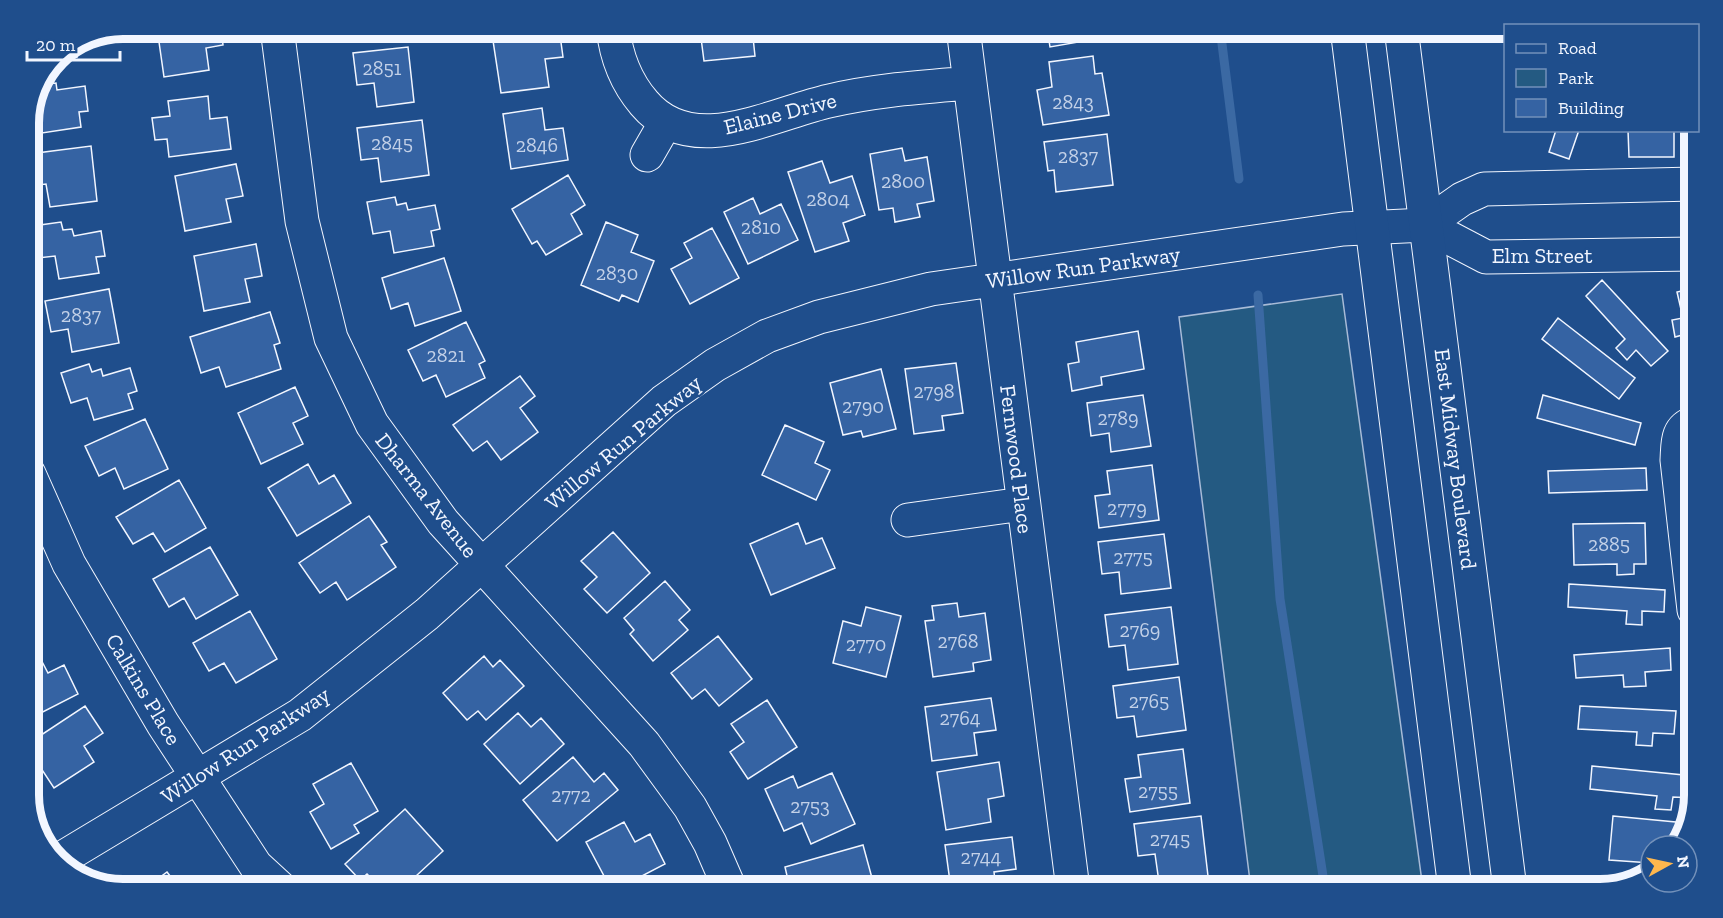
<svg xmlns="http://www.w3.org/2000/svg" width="1723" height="918" viewBox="0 0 1723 918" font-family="'Zilla Slab',serif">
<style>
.green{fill:#245a82;stroke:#a8bbd7;stroke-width:1.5}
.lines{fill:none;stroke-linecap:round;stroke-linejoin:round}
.stream{stroke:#3b69a3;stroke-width:9}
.building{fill:#3563a3;stroke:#f2f6ff;stroke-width:1.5}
.minor-casing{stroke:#f2f6ff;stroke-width:35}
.major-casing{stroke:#f2f6ff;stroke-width:35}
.minor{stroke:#1f4e8c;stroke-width:33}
.major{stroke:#1f4e8c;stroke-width:33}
.labels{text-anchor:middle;stroke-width:4.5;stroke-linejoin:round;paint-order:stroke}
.number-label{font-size:20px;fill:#c3d1e8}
.street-label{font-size:22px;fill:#f2f6ff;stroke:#1f4e8c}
.rim{fill:none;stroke:#f2f6ff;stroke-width:8}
</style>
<rect width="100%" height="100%" fill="#1f4e8c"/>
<path class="green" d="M 1342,294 L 1423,889 L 1251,889 L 1179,317 Z"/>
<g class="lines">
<path class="stream" d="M 1220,28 L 1239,179
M 1258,295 L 1280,599 L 1325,889"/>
</g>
<path class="building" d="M 157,28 L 221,28 L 223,45 L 206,48 L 209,70 L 164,77 Z
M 530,28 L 559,28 L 563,57 L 545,59 L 549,87 L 501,93 L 492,34 Z
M 683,28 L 752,28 L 755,56 L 704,61 L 701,38 L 684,40 Z
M 840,28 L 899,28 L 841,37 Z
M 1047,28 L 1094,28 L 1096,39 L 1050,47 Z
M 408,47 L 414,102 L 377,107 L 374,83 L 357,85 L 353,53 Z
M 76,48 L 77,57 L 55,60 L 56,56 Z
M 1093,56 L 1095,74 L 1102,73 L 1109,115 L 1043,125 L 1037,90 L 1052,87 L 1049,62 Z
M 46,79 L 46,84 L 56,83 L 57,90 L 85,86 L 88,111 L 79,112 L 81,127 L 42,133 L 39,109 L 32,110 Z
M 208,96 L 210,119 L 227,117 L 231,149 L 169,157 L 167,139 L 155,140 L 152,118 L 170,116 L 168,101 Z
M 542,108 L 545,130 L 563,128 L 568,160 L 511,169 L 503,114 Z
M 422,120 L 429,175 L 381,182 L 378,158 L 361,160 L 357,128 Z
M 1556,130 L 1579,130 L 1569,159 L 1549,152 Z
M 1628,130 L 1674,130 L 1674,157 L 1629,157 Z
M 1107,134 L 1113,185 L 1056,192 L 1054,170 L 1048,171 L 1044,142 Z
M 91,146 L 97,201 L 50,207 L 46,184 L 30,186 L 29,154 Z
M 902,148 L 905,161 L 927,157 L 934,201 L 917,204 L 920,217 L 895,222 L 893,208 L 879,210 L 870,154 Z
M 822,161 L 830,183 L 852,176 L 865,215 L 843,223 L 849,241 L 815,252 L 788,172 Z
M 236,164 L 243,196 L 226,199 L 231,222 L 185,231 L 175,176 Z
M 568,175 L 585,205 L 571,214 L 582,234 L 546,255 L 537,241 L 532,244 L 512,209 Z
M 395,197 L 397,205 L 406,203 L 408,210 L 435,205 L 440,229 L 431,231 L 434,246 L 394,253 L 390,231 L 373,234 L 367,202 Z
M 753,198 L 760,214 L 781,204 L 798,240 L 748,264 L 724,212 Z
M 61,222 L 63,230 L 72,229 L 74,236 L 101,231 L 105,256 L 96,257 L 99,273 L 59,279 L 55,256 L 38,258 L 33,226 Z
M 606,222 L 638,235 L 631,252 L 654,261 L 638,302 L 622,295 L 619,301 L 581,285 Z
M 712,228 L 739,278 L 690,304 L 671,269 L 692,258 L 684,243 Z
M 256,244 L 262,276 L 245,279 L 250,302 L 204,311 L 194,256 Z
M 444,258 L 461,311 L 415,326 L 408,303 L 391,309 L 382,278 Z
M 1602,280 L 1668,351 L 1651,366 L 1636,350 L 1627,360 L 1616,348 L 1625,339 L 1586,296 Z
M 1694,288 L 1694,371 L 1686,334 L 1675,337 L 1672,320 L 1683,318 L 1677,292 Z
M 109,289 L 119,343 L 72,352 L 68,329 L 51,332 L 45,301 Z
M 270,312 L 280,343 L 274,345 L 281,369 L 226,387 L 219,367 L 201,373 L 190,337 Z
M 1558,318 L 1635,378 L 1619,399 L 1542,339 Z
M 466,322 L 485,361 L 479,364 L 485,378 L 446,397 L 436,375 L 423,381 L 408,350 Z
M 1138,331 L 1144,369 L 1101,377 L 1102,385 L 1072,391 L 1068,364 L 1079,362 L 1076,342 Z
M 956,363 L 963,413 L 942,416 L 944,430 L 914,434 L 905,369 Z
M 89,364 L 92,372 L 101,369 L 103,376 L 130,368 L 137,391 L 128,394 L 133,409 L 94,420 L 87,398 L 71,403 L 61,373 Z
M 881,369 L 896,429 L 863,437 L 861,431 L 843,435 L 830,383 Z
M 520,376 L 535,396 L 520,408 L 538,432 L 501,460 L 487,441 L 473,451 L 453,425 Z
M 295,387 L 308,416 L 293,423 L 303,444 L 261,464 L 238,413 Z
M 1143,395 L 1151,446 L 1111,452 L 1109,433 L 1091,436 L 1087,403 Z
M 1543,395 L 1641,423 L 1635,445 L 1537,418 Z
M 145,419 L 168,469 L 124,489 L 115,468 L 99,476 L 85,446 Z
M 785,425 L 824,442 L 815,463 L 830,470 L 816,500 L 762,475 Z
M 308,464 L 319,484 L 334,475 L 351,503 L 297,536 L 268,488 Z
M 1152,465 L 1159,520 L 1099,528 L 1095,496 L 1110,494 L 1107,471 Z
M 1646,468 L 1647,490 L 1549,493 L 1548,471 Z
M 179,480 L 206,528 L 165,552 L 153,533 L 133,544 L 116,517 Z
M 369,516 L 387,542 L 381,545 L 396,567 L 347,600 L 336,582 L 320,593 L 299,563 Z
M 798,523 L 806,544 L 822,538 L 835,568 L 771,595 L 750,544 Z
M 1645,523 L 1646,564 L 1634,564 L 1634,574 L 1617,575 L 1617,564 L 1574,565 L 1573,524 Z
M 613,532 L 650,573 L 607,613 L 584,589 L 597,577 L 581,561 Z
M 1164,534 L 1171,588 L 1121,594 L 1119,572 L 1102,574 L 1098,542 Z
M 210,547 L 238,595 L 196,619 L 184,598 L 169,607 L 153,579 Z
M 665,581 L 690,610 L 679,620 L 688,630 L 653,661 L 630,634 L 634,630 L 624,618 Z
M 1569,584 L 1665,590 L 1664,612 L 1642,611 L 1642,625 L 1626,624 L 1627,611 L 1568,607 Z
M 957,603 L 959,617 L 985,613 L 991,660 L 973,663 L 974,671 L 933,677 L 925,621 L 934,620 L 932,606 Z
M 866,607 L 901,616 L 886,677 L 833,663 L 843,621 L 861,626 Z
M 1171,607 L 1178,664 L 1128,670 L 1125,645 L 1109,647 L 1105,615 Z
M 250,611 L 277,659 L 236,683 L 224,663 L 209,671 L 193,643 Z
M 718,636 L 752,679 L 719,706 L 705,689 L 692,699 L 671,673 Z
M 1670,648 L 1671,670 L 1645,672 L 1646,686 L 1624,687 L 1623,675 L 1576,678 L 1574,655 Z
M 37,652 L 48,673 L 64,665 L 78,694 L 29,719 L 29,657 Z
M 484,656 L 493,667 L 500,660 L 524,686 L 486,720 L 478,711 L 467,720 L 443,693 Z
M 1179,677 L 1186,730 L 1137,737 L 1134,716 L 1117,718 L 1113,686 Z
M 991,698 L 996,730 L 974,733 L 977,755 L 932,761 L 925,707 Z
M 767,700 L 797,747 L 748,779 L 730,752 L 744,742 L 731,724 Z
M 85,706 L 103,733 L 84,746 L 94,762 L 54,788 L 29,750 L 29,743 Z
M 1580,706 L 1676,711 L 1674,734 L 1653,733 L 1652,746 L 1636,745 L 1637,732 L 1578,729 Z
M 518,713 L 531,727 L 541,718 L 564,744 L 520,784 L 484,744 Z
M 1183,749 L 1190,803 L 1130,812 L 1125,779 L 1141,777 L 1138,755 Z
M 573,757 L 594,782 L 604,773 L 618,790 L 557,841 L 523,800 Z
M 999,762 L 1004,796 L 988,799 L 991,822 L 946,830 L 937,772 Z
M 351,763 L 378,811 L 354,825 L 359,833 L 331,849 L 310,812 L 324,804 L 313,784 Z
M 1592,766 L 1694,776 L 1694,798 L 1673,797 L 1671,810 L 1655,809 L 1657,796 L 1590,789 Z
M 832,773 L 855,824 L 811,844 L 802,823 L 784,831 L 765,789 L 793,776 L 798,788 Z
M 405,809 L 443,851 L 416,876 L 423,885 L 418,889 L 382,889 L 367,874 L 360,880 L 345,864 Z
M 1201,816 L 1208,876 L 1159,882 L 1155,854 L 1138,856 L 1134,824 Z
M 1613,816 L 1686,823 L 1685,837 L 1676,846 L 1651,846 L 1651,863 L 1609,860 Z
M 624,822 L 635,842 L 650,834 L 665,864 L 617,889 L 611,889 L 586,842 Z
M 1012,837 L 1016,869 L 994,872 L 996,889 L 951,889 L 945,845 Z
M 863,845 L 875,889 L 808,889 L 807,888 L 790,889 L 785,867 Z
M 167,872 L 180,889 L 144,889 Z
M 190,882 L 196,889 L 180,889 Z"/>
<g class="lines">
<g class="minor-casing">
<path id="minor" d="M 277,28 L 302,221 L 331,338 L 372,424 L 443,522 L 644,744 L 690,807 L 710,843 L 730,889
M 613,28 C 616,56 626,82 644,103 C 692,160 771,114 829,101 C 875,90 923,87 970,83
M 963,28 L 1073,889
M 647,155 L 666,122
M 1425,225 L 1462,199 L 1484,189 L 1694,184
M 1425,225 L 1486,257 L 1694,254
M 1694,423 C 1676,428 1678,444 1677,460 L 1694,610
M 29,474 L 69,564 L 163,724 L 256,866 L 281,889
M 908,520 L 1023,504
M 59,860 L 300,715 L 427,614 L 664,401 L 715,365 L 767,336 L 819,317 L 931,289 L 1343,229 L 1425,225"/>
</g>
<g class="major-casing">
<path id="major" d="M 1347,28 L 1455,889
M 1401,28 L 1510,889"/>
</g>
<use href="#minor" class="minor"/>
<use href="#major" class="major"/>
</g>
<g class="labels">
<g class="number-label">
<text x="382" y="75">2851</text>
<text x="1073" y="109">2843</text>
<text x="392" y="150">2845</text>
<text x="537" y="152">2846</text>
<text x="1078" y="163">2837</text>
<text x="903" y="188">2800</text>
<text x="828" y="206">2804</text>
<text x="761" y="234">2810</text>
<text x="617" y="280">2830</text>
<text x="81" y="322">2837</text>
<text x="446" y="362">2821</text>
<text x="934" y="398">2798</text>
<text x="863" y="413">2790</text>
<text x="1118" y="425">2789</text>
<text x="1127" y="515">2779</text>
<text x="1609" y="551">2885</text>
<text x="1133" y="564">2775</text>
<text x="1140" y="637">2769</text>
<text x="958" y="648">2768</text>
<text x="866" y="651">2770</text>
<text x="1149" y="708">2765</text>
<text x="960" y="725">2764</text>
<text x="1158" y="798">2755</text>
<text x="571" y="802">2772</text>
<text x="810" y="813">2753</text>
<text x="1170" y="846">2745</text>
<text x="981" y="864">2744</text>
</g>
<g class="street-label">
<text transform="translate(780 113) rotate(-14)" y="8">Elaine Drive</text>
<text x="1542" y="263">Elm Street</text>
<text transform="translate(1083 267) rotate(-8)" y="8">Willow Run Parkway</text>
<text transform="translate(623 442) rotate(-40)" y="8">Willow Run Parkway</text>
<text transform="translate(1017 459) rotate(83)" y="8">Fernwood Place</text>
<text transform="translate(1456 459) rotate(83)" y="8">East Midway Boulevard</text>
<text transform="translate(427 495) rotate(52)" y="8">Dharma Avenue</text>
<text transform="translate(144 689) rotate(59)" y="8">Calkins Place</text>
<text transform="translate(245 745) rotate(-33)" y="8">Willow Run Parkway</text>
</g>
</g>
<path d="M0 0H1723V918H0ZM123 39H1600A84 84 0 0 1 1684 123V795A84 84 0 0 1 1600 879H123A84 84 0 0 1 39 795V123A84 84 0 0 1 123 39Z" fill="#1f4e8c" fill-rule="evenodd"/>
<path class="rim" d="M123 39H1600A84 84 0 0 1 1684 123V795A84 84 0 0 1 1600 879H123A84 84 0 0 1 39 795V123A84 84 0 0 1 123 39Z"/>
<rect x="1504" y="24" width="195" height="108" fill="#1f4e8c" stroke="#7391ba" stroke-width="1.5"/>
<rect x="1516" y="44" width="30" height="9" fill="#1f4e8c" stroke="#7391ba" stroke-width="1.5"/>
<text x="1558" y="54" font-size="18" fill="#f2f6ff">Road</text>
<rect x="1516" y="69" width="30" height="18" fill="#245a82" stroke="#7391ba" stroke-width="1.5"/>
<text x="1558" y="84" font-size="18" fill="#f2f6ff">Park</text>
<rect x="1516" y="99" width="30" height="18" fill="#3563a3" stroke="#7391ba" stroke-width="1.5"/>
<text x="1558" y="114" font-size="18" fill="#f2f6ff">Building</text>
<g transform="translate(1669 864) rotate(82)"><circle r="28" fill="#1f4e8c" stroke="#7391ba" stroke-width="1.5"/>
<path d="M0-4.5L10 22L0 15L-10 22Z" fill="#ffb74d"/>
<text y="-9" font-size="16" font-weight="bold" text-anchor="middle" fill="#f2f6ff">N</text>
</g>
<path d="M27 51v9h93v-9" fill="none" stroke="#f2f6ff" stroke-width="3"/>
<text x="36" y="51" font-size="18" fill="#f2f6ff" stroke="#1f4e8c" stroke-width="4.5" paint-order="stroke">20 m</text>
</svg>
